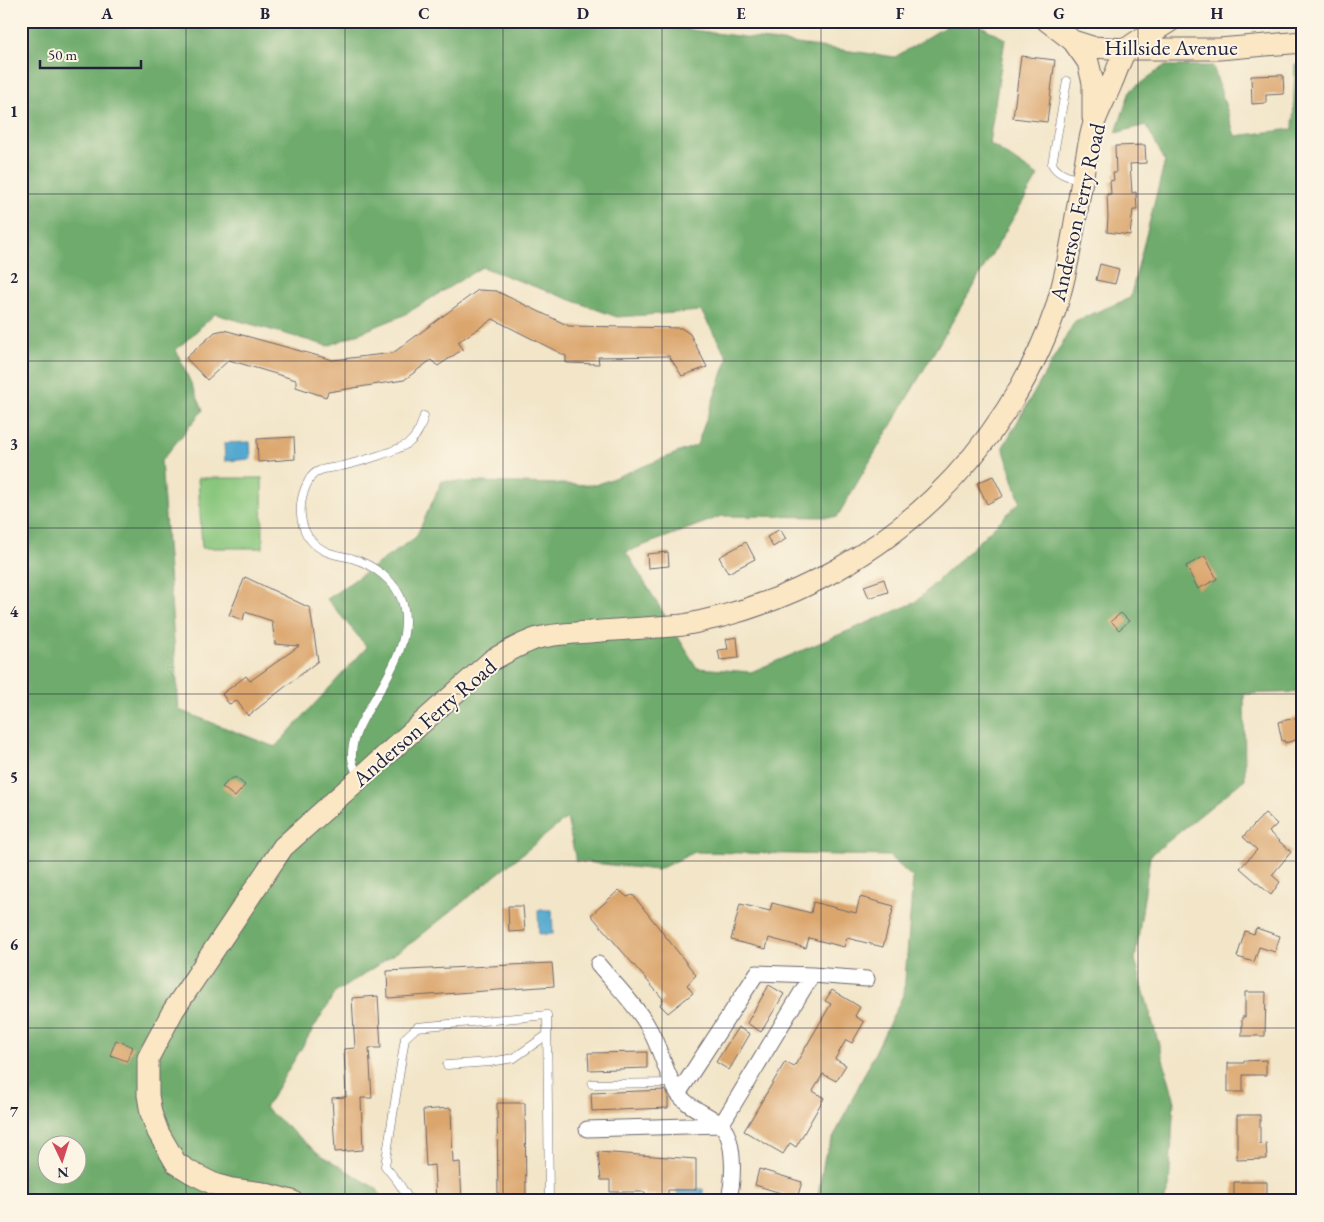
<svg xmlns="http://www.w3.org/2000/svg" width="1324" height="1222" viewBox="0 0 1324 1222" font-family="'EB Garamond',serif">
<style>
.green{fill:#88c67c;stroke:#55745c}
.forest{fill:#6eab6c;stroke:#486654;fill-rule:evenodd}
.water{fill:#52a9cf;stroke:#3a6685}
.building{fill:#dba66d}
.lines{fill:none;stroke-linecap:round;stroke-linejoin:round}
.lane-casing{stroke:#6b666c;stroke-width:9}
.street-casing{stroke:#6b666c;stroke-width:17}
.secondary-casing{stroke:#6b666c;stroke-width:23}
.lane{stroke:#fff;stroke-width:8}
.street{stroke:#fff;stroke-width:15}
.secondary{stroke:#fbe7c3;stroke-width:21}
.grid{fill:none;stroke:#22223b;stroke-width:1;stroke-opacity:0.55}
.labels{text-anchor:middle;stroke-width:4;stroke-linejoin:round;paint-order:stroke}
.street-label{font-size:22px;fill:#22223b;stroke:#fcf5e5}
.neatline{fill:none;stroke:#22223b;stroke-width:2}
.grid-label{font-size:16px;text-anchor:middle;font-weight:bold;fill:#22223b}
</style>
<rect width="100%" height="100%" fill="#fcf5e5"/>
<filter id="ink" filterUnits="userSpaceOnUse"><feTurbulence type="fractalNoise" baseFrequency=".02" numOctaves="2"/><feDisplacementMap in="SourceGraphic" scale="10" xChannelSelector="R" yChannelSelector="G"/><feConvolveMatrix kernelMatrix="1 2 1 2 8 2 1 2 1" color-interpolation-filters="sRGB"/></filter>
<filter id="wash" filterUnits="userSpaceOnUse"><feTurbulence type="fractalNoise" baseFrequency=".0096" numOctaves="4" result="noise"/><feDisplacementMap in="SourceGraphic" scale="20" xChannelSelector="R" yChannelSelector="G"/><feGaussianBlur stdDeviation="1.12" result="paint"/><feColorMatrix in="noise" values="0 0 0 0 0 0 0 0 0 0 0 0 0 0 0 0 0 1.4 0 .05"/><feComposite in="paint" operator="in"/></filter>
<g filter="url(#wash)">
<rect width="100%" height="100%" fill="#f2e5c8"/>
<path class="green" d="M 198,478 L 262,478 L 263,548 L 202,548 Z"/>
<path class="forest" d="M 21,21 L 625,21 L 895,57 L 955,21 L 972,21 L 1005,39 L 989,143 L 1038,176 L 837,517 L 722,516 L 626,552 L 697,668 L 751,672 L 914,603 L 1020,502 L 1003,447 L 1075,321 L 1130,298 L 1165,161 L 1146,125 L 1116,133 L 1130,91 L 1164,66 L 1213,66 L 1235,136 L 1293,129 L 1295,64 L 1303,64 L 1303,692 L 1244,694 L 1245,779 L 1150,856 L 1135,960 L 1174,1098 L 1169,1188 L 1164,1201 L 817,1201 L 825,1155 L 904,993 L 913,878 L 889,856 L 695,852 L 657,870 L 576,861 L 567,818 L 414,941 L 335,993 L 265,1108 L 318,1153 L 377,1189 L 384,1201 L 21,1201 ZM 482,267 L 617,317 L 701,311 L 728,358 L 697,445 L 596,485 L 442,481 L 416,537 L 327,599 L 367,647 L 275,747 L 179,710 L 161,461 L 203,410 L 176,350 L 215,314 L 328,346 L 404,315 ZM 48,1144 L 78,1144 L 78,1174 L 48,1174 Z"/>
<path class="water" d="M 250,442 L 251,459 L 225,461 L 224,443 Z
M 538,910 L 552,910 L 553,934 L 539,934 Z
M 703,1189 L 703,1201 L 678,1201 L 677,1190 Z"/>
<g id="blocks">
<path class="building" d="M 1021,56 L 1055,60 L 1047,122 L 1013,118 Z
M 1283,75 L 1284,94 L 1266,95 L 1266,103 L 1252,104 L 1251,76 Z
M 1145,145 L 1146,163 L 1130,164 L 1132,193 L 1136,192 L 1137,210 L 1133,210 L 1130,235 L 1107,232 L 1108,217 L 1107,194 L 1111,194 L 1110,181 L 1114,180 L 1113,173 L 1116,173 L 1115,146 Z
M 1100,264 L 1119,269 L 1115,284 L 1096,280 Z
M 478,290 L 496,291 L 569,326 L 681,328 L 690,334 L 707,367 L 682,376 L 669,356 L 598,357 L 599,364 L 566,363 L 566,356 L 493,319 L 458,342 L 463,349 L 438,366 L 431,360 L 404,380 L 328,392 L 326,397 L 296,387 L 296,380 L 229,360 L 207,380 L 186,358 L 215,332 L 224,330 L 333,360 L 393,353 Z
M 294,437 L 295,459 L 258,462 L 257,439 Z
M 993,476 L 1003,496 L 987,504 L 977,483 Z
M 780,529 L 786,539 L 773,547 L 767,537 Z
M 746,542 L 755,559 L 728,573 L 719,557 Z
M 668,552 L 669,566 L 648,568 L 647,554 Z
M 1205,556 L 1217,579 L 1198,589 L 1186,566 Z
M 245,577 L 310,608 L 318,661 L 248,716 L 237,701 L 229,704 L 222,694 L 246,676 L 250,681 L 299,646 L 275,644 L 272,621 L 245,612 L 243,620 L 229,615 Z
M 884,579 L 888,592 L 869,598 L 864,586 Z
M 1121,613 L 1129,621 L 1119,630 L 1111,621 Z
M 737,637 L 739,658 L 720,660 L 718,650 L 728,649 L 726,639 Z
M 1303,716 L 1303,738 L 1285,743 L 1285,741 L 1282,741 L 1278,722 Z
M 235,777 L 245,785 L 235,797 L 222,787 L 231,778 L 233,779 Z
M 1265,813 L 1277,824 L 1269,832 L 1291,852 L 1272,875 L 1280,882 L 1271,895 L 1240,868 L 1257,850 L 1243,837 Z
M 619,890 L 627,897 L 633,895 L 696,975 L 687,985 L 693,993 L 668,1013 L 660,1005 L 663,999 L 591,915 Z
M 860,897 L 894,906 L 883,947 L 847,938 L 844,947 L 809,938 L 806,948 L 769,938 L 766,949 L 731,940 L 740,904 L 770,911 L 772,903 L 811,913 L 813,902 L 856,913 Z
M 508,906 L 523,906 L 525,931 L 509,932 Z
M 1256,928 L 1280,936 L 1275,952 L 1259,947 L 1254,962 L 1237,957 L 1245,931 L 1254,934 Z
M 552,963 L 554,986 L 388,998 L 387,971 Z
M 769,985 L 784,994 L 761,1032 L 747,1023 Z
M 832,990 L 860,1007 L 855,1016 L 864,1022 L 852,1043 L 846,1040 L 835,1059 L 846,1065 L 836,1081 L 823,1074 L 813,1091 L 824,1098 L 796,1147 L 790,1143 L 783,1154 L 744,1131 L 785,1062 L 794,1067 L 831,1004 L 825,1001 Z
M 1245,992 L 1266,992 L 1265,1036 L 1242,1036 L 1242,1017 L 1245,1017 Z
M 378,996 L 381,1048 L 369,1048 L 372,1098 L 361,1098 L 363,1150 L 335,1152 L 332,1098 L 346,1097 L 344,1049 L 355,1048 L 352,998 Z
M 738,1027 L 750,1034 L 729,1070 L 716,1062 Z
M 116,1040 L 133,1047 L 127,1061 L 110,1055 Z
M 647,1052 L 647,1068 L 589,1070 L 588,1053 Z
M 1266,1060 L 1266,1075 L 1243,1075 L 1243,1092 L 1228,1092 L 1228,1063 L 1244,1063 L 1244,1061 Z
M 665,1090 L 668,1094 L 668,1108 L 592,1111 L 591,1093 Z
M 497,1103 L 525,1103 L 526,1201 L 498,1201 Z
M 451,1108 L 453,1163 L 460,1162 L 462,1201 L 436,1201 L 434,1165 L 426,1166 L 423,1110 Z
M 1237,1115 L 1260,1115 L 1260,1144 L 1266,1143 L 1267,1159 L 1237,1160 Z
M 598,1152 L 696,1159 L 696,1190 L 668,1190 L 668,1195 L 645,1195 L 645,1192 L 610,1192 L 610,1180 L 601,1180 Z
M 759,1169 L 802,1182 L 797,1198 L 755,1185 Z
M 1234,1182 L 1267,1182 L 1267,1198 L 1252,1198 L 1252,1201 L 1234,1201 Z"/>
</g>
</g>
<g filter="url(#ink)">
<use href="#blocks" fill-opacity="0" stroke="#6b666c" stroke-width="1"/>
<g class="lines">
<g class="lane-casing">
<path id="lane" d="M 1067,81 L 1052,164 C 1058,175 1070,177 1081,180
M 358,776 C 356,771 352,764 352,758 C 351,741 359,726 367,712 C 385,680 413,643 403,604 C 397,581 372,564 351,558 C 343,556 333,555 325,551 C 298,538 295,505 309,480 C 316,467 330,469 342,466 C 356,463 401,450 410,442 C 418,435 421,426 424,416
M 447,1065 L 490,1062 L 514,1058 L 547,1035
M 592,1084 L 673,1083
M 410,1201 L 398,1182 L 385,1166 L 405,1038 L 417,1027 L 547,1015 L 549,1201"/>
</g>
<g class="street-casing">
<path id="street" d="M 598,964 C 614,983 633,1002 646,1023 C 660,1045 664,1070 677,1092 C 686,1107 707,1113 720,1124 C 736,1138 734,1182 728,1201
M 812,975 L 867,979
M 587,1129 L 721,1125 L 812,975 L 757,973 L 678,1094"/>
</g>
<g class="secondary-casing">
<path id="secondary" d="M 1047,21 L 1073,41 L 1092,47 L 1127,49 L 1219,49 L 1303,42
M 1073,41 L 1088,62 L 1093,83 L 1093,118
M 292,1201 L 263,1193 L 232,1189 L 214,1184 L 192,1173 L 176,1163 L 158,1132 L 151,1113 L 148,1095 L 148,1058 L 173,1011 L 283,847 L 492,660 C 507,652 522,643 538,638 C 555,634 572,633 590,632 C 621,629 652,628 683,625 C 696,623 710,619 723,616 C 802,595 875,554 934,498 C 988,446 1032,379 1056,308 C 1074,250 1078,189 1092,130 C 1096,114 1106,98 1112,82 C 1116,74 1121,56 1127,49 C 1132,43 1162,27 1170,21"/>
</g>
<use href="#lane" class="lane"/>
<use href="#street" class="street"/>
<use href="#secondary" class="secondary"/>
</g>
</g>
<path class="grid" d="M 186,21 L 186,1201M 345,21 L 345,1201M 503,21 L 503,1201M 662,21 L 662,1201M 821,21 L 821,1201M 979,21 L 979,1201M 1138,21 L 1138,1201M 21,194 L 1303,194M 21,361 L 1303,361M 21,528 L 1303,528M 21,694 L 1303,694M 21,861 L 1303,861M 21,1028 L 1303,1028"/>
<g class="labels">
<g class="street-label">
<text x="1171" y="55">Hillside Avenue</text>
<text transform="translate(1077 212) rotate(-77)" y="8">Anderson Ferry Road</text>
<text transform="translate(424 722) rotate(-41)" y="8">Anderson Ferry Road</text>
</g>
</g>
<rect width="1324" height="1222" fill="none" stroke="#fcf5e5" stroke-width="55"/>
<g transform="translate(62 1160) rotate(176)"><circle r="24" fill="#fcf5e5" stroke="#a5a1a1"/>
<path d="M0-4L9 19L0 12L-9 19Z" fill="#d1495b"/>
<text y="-8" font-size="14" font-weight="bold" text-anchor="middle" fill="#22223b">N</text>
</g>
<path d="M40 60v8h101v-8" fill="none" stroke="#22223b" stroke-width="2.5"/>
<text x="48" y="60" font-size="15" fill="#22223b" stroke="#fcf5e5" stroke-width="4" paint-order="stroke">50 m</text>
<rect x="28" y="28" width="1268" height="1166" class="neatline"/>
<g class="grid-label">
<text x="107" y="19">A</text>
<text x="265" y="19">B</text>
<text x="424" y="19">C</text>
<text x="583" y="19">D</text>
<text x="741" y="19">E</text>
<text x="900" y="19">F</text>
<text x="1059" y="19">G</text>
<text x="1217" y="19">H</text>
<text x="14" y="117">1</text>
<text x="14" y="283">2</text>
<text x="14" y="450">3</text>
<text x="14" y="617">4</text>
<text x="14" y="783">5</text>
<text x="14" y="950">6</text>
<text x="14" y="1117">7</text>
</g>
</svg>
